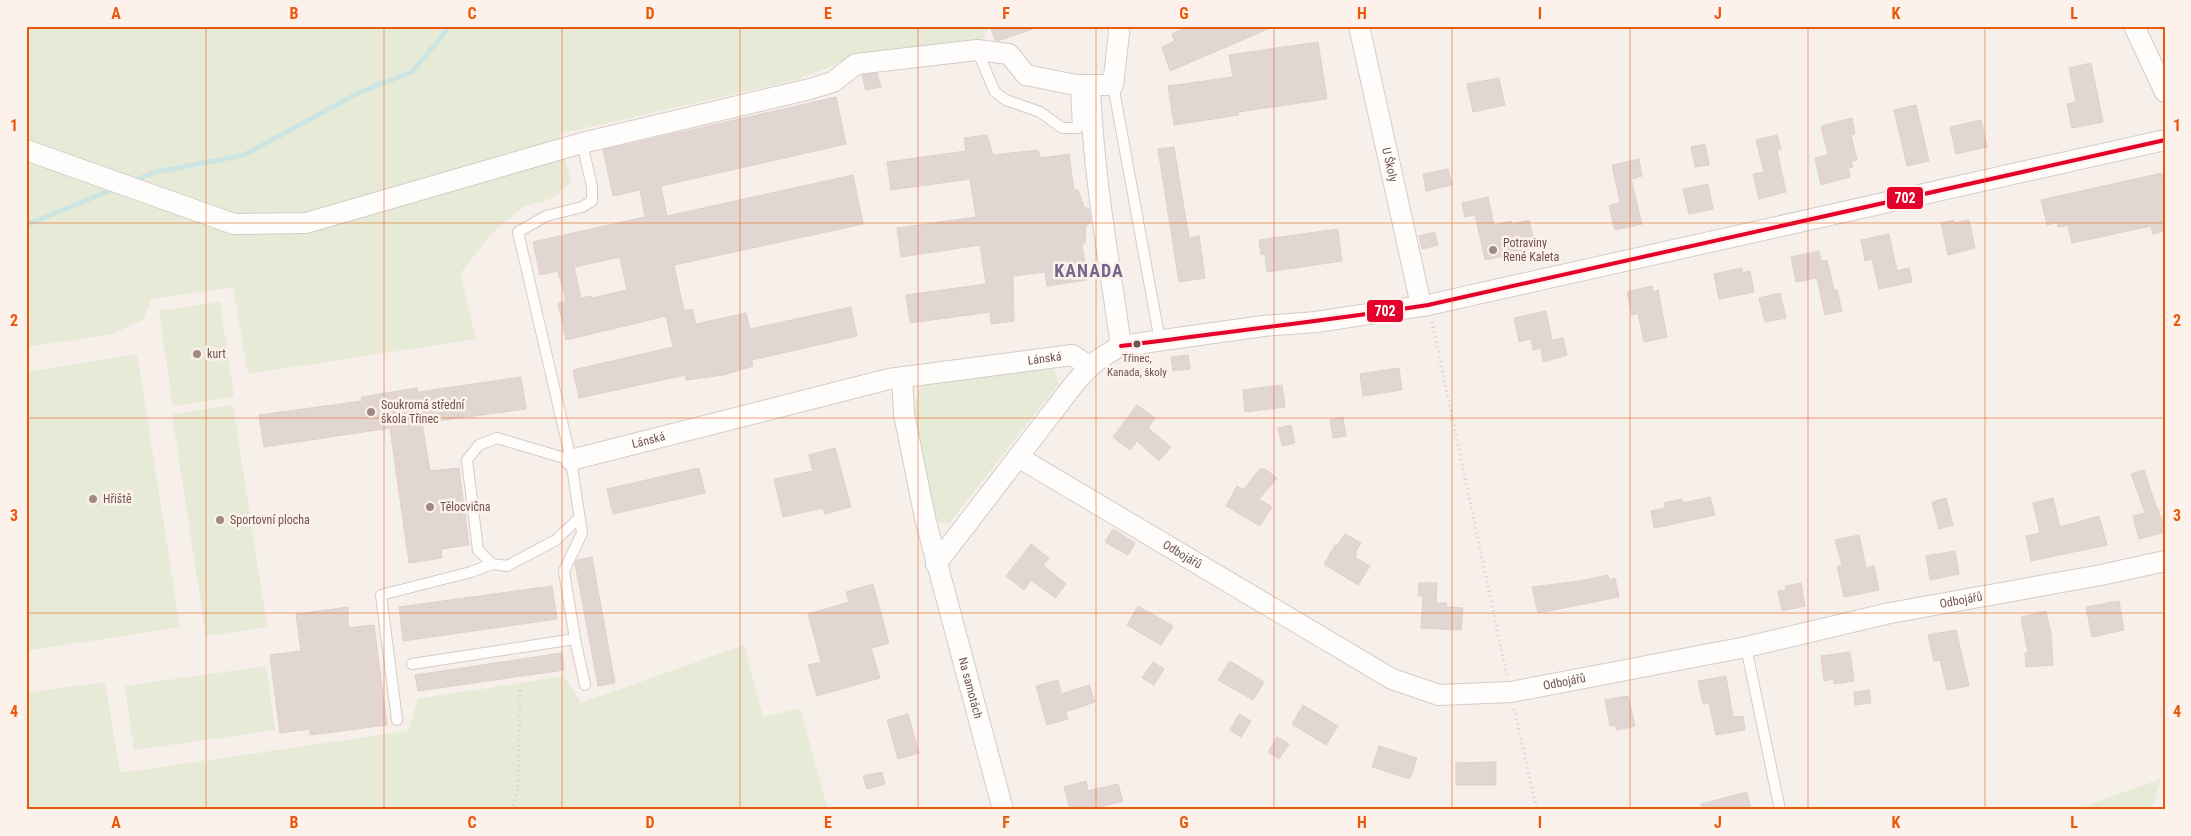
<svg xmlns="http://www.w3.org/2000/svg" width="2191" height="836" viewBox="0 0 2191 836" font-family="'Roboto Condensed',sans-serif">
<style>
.green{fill:#e6ead6}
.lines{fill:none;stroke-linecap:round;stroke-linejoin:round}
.stream{stroke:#cde5e2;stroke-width:5}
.building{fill:#e2d6d2;stroke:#ded1cd;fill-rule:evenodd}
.lane-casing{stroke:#d5ccc8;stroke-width:12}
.street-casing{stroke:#d5ccc8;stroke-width:22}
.path{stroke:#d7cdcb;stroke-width:3;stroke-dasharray:1 4;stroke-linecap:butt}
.lane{stroke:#fefdfc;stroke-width:10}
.street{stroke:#fefdfc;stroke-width:20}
.bus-1-casing{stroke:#fdf2eb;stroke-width:8}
.bus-1{stroke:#e4002b;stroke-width:4}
.grid{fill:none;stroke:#e8590c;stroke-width:1;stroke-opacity:0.55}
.poi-dot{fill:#9f8a84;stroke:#fdf2eb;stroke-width:2}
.bus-dot{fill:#70534d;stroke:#fdf2eb;stroke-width:2}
.labels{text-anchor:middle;stroke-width:5;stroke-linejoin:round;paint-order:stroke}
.bus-label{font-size:11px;fill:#70534d;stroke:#fdf2eb}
.street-label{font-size:12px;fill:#70534d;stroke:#fdf2eb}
.poi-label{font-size:12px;fill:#70534d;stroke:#fdf2eb;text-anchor:start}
.district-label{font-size:18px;font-weight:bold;letter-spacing:1px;fill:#77668c;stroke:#fdf2eb}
.line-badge{stroke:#fdf2eb;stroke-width:2}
.badge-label{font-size:14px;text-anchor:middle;font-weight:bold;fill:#fff}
.neatline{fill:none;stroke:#e8590c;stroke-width:2}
.grid-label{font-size:16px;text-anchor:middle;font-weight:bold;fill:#e8590c}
</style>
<rect width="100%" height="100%" fill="#f6efea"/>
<path class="green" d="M 26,26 L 989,26 L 982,41 L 853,58 L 796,80 L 559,134 L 571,182 L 553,198 L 523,207 L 491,234 L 460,274 L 476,339 L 248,374 L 233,287 L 151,299 L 143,320 L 112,334 L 26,347 Z
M 220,302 L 234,397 L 173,406 L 159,311 Z
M 137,354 L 180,627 L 26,651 L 26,372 Z
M 1053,368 L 1059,383 L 949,524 L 930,518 L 910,415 L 922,384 Z
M 233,405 L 267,627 L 206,636 L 172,414 Z
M 744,645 L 763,717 L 800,708 L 828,810 L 26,810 L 26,693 L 105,682 L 120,773 L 408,731 L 418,699 L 564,676 L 581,703 Z
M 266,666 L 275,730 L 134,750 L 125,686 Z
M 2161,779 L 2151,810 L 2074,810 Z"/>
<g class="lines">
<path class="stream" d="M 133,181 L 156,172 L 244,155 L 360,92 L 412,72 L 443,35 L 448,26
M 26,225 L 116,188"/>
</g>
<path class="building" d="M 990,26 L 1032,26 L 1033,29 L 997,41 L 995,40 Z
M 1190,26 L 1275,26 L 1170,71 L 1162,47 L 1175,41 L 1172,34 Z
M 1318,42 L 1327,99 L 1238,112 L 1239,115 L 1174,125 L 1168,86 L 1233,77 L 1229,55 Z
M 2091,63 L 2103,122 L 2072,128 L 2067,104 L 2076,102 L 2069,68 Z
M 877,73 L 881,87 L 866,90 L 862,75 Z
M 1499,78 L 1505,105 L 1473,112 L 1467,84 Z
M 836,97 L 846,144 L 661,186 L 667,216 L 853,175 L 863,224 L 674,265 L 684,311 L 692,309 L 696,324 L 746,313 L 750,329 L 851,307 L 857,336 L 752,360 L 753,366 L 723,375 L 686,380 L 685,375 L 579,398 L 573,370 L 673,347 L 666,316 L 566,340 L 558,303 L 566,301 L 558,271 L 540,275 L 533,242 L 645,217 L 640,190 L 613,196 L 603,150 ZM 620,257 L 627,290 L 592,298 L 591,296 L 581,298 L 574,267 Z
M 1916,105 L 1929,161 L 1907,166 L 1894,110 Z
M 1852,118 L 1855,134 L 1851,135 L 1857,160 L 1851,161 L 1853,167 L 1848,168 L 1850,177 L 1821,185 L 1815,158 L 1828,155 L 1821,126 Z
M 1981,120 L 1987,147 L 1956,154 L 1950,127 Z
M 987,135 L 993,155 L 1038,150 L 1040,158 L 1069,154 L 1074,190 L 1078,190 L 1084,207 L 1089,209 L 1091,221 L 1086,226 L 1085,243 L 1082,243 L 1087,280 L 1047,286 L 1045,272 L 1013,276 L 1014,321 L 991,324 L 990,312 L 910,323 L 906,295 L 986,284 L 980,245 L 901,257 L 897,228 L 976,217 L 970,179 L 891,190 L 887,162 L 966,151 L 964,138 Z
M 1777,135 L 1781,149 L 1777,150 L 1786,192 L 1759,199 L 1753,174 L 1764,172 L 1756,140 Z
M 1705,144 L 1709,165 L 1695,167 L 1691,147 Z
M 1174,147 L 1189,238 L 1199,236 L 1205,278 L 1179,282 L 1158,149 Z
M 1639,159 L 1642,176 L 1631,179 L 1642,224 L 1615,230 L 1609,206 L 1620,202 L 1612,165 Z
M 1448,169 L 1452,185 L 1426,191 L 1423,174 Z
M 2162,173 L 2165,188 L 2165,231 L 2153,234 L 2151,226 L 2072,243 L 2068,225 L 2058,227 L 2057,222 L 2047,225 L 2041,200 Z
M 1708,184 L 1713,209 L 1689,214 L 1683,189 Z
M 1488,197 L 1494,225 L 1511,221 L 1512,224 L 1529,220 L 1536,249 L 1485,260 L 1475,215 L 1465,217 L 1462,203 Z
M 1954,220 L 1954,223 L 1969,220 L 1975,248 L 1948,255 L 1941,223 Z
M 1338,229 L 1342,261 L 1267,272 L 1265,254 L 1261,255 L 1259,240 Z
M 1435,232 L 1438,245 L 1422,249 L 1419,236 Z
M 1889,234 L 1897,271 L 1909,268 L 1912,282 L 1879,289 L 1872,259 L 1865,261 L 1861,240 Z
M 1819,251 L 1821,261 L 1827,260 L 1834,290 L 1837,290 L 1842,311 L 1825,315 L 1817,278 L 1796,282 L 1791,257 Z
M 1742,268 L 1743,273 L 1750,271 L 1754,292 L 1719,299 L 1714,274 Z
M 1652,286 L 1653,292 L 1658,290 L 1667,337 L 1644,342 L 1638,313 L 1632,315 L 1627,292 Z
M 1780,293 L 1786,318 L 1765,322 L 1759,298 Z
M 1546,311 L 1552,340 L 1563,338 L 1567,355 L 1543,362 L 1541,348 L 1533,350 L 1531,339 L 1519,342 L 1514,318 Z
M 1188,355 L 1190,369 L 1173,371 L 1171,357 Z
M 1399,368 L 1402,390 L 1363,396 L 1360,374 Z
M 521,377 L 526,409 L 422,423 L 430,471 L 459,468 L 469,545 L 441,549 L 442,558 L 409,563 L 390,428 L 264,447 L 259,415 L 362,401 L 361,397 L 417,388 L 418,392 Z
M 1282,385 L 1285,407 L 1245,412 L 1243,390 Z
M 1137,405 L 1155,418 L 1148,428 L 1171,447 L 1159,461 L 1137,441 L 1130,450 L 1113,437 Z
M 1343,417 L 1346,436 L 1333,438 L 1330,420 Z
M 1291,425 L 1295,443 L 1282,446 L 1278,428 Z
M 835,448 L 851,507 L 825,514 L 823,508 L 783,517 L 774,479 L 813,471 L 809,455 Z
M 699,468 L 705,493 L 613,514 L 607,489 Z
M 1260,469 L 1265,469 L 1277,478 L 1259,499 L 1272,507 L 1260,526 L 1226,506 L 1237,486 L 1243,490 Z
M 2144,470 L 2157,509 L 2158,509 L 2161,519 L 2165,517 L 2165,532 L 2139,539 L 2133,516 L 2145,513 L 2131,474 Z
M 1710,497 L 1715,515 L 1654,528 L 1651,511 L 1665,508 L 1664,503 L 1682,499 L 1683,503 Z
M 1946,498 L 1953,525 L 1939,529 L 1932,502 Z
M 2053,498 L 2060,527 L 2099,516 L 2107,545 L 2031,561 L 2026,536 L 2040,533 L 2033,503 Z
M 1113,529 L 1135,543 L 1128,555 L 1105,542 Z
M 1345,534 L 1361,543 L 1355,553 L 1357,554 L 1355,557 L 1370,566 L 1358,585 L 1324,564 L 1335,545 L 1337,546 Z
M 1859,535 L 1866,568 L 1874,566 L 1879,590 L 1844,597 L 1837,566 L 1842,565 L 1835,540 Z
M 1031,544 L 1049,558 L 1043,565 L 1066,584 L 1055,598 L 1031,580 L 1024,590 L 1006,576 Z
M 1955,551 L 1959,574 L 1930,580 L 1926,556 Z
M 592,557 L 615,683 L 598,686 L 575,563 L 577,560 Z
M 1608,575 L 1609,580 L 1615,578 L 1619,597 L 1538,613 L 1532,587 L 1580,581 Z
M 1419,583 L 1437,583 L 1436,603 L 1447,603 L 1446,607 L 1463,608 L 1461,630 L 1421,628 L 1423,596 L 1418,596 Z
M 1801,583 L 1805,606 L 1782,611 L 1778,591 L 1786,590 L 1786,586 Z
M 873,584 L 889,643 L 871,648 L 880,678 L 817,696 L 808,665 L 821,662 L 808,614 L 849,602 L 846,592 Z
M 552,586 L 557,619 L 403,641 L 399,607 Z
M 2119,601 L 2124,630 L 2092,637 L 2086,607 Z
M 1138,606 L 1173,626 L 1161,645 L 1127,625 Z
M 348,607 L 348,628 L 374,625 L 387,725 L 310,735 L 310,729 L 280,733 L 270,655 L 301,651 L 296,614 Z
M 2046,611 L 2051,634 L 2053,665 L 2026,667 L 2025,653 L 2028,653 L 2021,617 Z
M 1956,630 L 1969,686 L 1947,690 L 1940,660 L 1934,661 L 1928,635 Z
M 1850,652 L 1854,681 L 1834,684 L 1834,679 L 1824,681 L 1821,656 Z
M 562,653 L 564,670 L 418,691 L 415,675 Z
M 1230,661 L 1264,682 L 1253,700 L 1218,680 Z
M 1153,662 L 1164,669 L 1154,685 L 1142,678 Z
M 1726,676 L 1733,717 L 1743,716 L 1745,730 L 1716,735 L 1709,703 L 1703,704 L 1698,681 Z
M 1058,680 L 1061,694 L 1089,685 L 1095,702 L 1066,712 L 1068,719 L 1047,725 L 1036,686 Z
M 1869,690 L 1871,703 L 1855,705 L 1854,692 Z
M 1628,696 L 1635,726 L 1617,730 L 1615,725 L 1610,726 L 1605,700 Z
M 1303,705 L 1338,726 L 1326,745 L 1292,724 Z
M 908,714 L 919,753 L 898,759 L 887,720 Z
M 1239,714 L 1251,721 L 1241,737 L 1230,730 Z
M 1277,737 L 1289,744 L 1279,759 L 1268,752 Z
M 1379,746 L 1417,758 L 1410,779 L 1372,767 Z
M 1496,762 L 1496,785 L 1456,785 L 1456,763 Z
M 882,772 L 885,784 L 867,789 L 863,776 Z
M 1086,781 L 1088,791 L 1118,784 L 1123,801 L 1088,810 L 1070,810 L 1064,787 Z
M 1747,792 L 1751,810 L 1701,810 L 1701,804 Z"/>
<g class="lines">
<g class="lane-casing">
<path id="lane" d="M 977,50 L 995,92 L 1006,100 L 1040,112 L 1062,128 L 1078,128 L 1076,85
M 1113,85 L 1160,341
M 571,460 L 497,438 L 479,445 L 467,460 L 478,550 L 492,564 L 507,566 L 556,540 L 579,518
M 575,639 L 585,685
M 1746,647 L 1780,810
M 412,664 L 575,639 L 564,571 L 582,533 L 571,460 L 518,232 L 546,216 L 582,207 L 592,201 L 592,187 L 582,143
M 397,720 L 381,595 L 471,572 L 492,564"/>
</g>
<g class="street-casing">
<g id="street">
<path id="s1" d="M 1359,26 L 1421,305"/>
<path d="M 2134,26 L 2165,92"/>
<path d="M 1090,86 C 1093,173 1109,260 1121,346"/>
<path d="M 26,150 L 234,224 L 306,223 L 582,143 L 810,89 L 833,82 L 856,64 L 977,50 L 1009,54 L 1026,75 L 1076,85 L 1113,85 L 1119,33 L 1118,26"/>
<path id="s2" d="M 902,378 L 904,414 L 925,518 L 1003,810"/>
<path id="s3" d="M 1018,457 L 1392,679 L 1439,695 L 1511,692 L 1746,647 L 1890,613 L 2101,575 L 2165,561"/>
<path id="s4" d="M 571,460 L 889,379 L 1072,355 L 1089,366"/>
<path d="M 936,564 L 1071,388 C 1087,368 1098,358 1121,346 L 1263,326 L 1316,322 L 1428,305 L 2165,140"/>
</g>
</g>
<path class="path" d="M 1432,322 L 1507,676
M 1514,709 L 1537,810
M 511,810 L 518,789 L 520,690"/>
<use href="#lane" class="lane"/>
<use href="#street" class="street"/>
<g class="bus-1-casing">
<path id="bus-1" d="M 1121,346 C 1223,332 1326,321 1428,305 L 2165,140"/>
</g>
<use href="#bus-1" class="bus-1"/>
</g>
<path class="grid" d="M 206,26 L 206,810M 384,26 L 384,810M 562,26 L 562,810M 740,26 L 740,810M 918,26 L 918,810M 1096,26 L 1096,810M 1274,26 L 1274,810M 1452,26 L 1452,810M 1630,26 L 1630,810M 1808,26 L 1808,810M 1985,26 L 1985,810M 26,223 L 2165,223M 26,418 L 2165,418M 26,613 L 2165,613"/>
<g class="poi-dot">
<circle cx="1493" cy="250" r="5"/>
<circle cx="197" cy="354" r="5"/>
<circle cx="371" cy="412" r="5"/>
<circle cx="93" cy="499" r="5"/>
<circle cx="430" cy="507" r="5"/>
<circle cx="220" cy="520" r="5"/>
</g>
<circle class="bus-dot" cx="1137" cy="344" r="4.5"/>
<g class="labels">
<g class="bus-label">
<text x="1137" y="362">Třinec,<tspan x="1137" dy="14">Kanada, školy</tspan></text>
</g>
<g class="street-label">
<text dy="4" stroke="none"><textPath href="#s1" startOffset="142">U Školy</textPath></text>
<text dy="4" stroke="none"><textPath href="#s4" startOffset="485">Lánská</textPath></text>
<text dy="4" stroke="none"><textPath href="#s4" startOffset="80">Lánská</textPath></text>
<text dy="4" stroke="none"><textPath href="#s3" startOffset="191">Odbojářů</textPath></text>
<text dy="4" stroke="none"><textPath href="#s3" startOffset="1016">Odbojářů</textPath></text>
<text dy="4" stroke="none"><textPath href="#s3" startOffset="611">Odbojářů</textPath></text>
<text dy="4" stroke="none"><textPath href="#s2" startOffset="318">Na samotách</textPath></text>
</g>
<g class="poi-label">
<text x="1503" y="247">Potraviny<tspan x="1503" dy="14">René Kaleta</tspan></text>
<text x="207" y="358">kurt</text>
<text x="381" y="409">Soukromá střední<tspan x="381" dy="14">škola Třinec</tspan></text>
<text x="103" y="503">Hřiště</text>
<text x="440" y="511">Tělocvična</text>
<text x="230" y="524">Sportovní plocha</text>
</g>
<g class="district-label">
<text x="1089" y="277">KANADA</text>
</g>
</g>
<g class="line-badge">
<rect x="1886" y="186" width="38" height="24" rx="5" fill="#e4002b"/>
<rect x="1366" y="299" width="38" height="24" rx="5" fill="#e4002b"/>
</g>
<g class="badge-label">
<text x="1905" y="203">702</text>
<text x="1385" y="316">702</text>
</g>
<rect width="2191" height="836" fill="none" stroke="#fdf2eb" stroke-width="55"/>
<rect x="28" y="28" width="2136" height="780" class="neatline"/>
<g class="grid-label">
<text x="116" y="19">A</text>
<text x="294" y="19">B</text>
<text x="472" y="19">C</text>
<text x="650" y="19">D</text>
<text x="828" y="19">E</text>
<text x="1006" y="19">F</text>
<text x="1184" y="19">G</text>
<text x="1362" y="19">H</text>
<text x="1540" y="19">I</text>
<text x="1718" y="19">J</text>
<text x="1896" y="19">K</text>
<text x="2074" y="19">L</text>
<text x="14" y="131">1</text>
<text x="2177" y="131">1</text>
<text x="14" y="326">2</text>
<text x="2177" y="326">2</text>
<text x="14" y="521">3</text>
<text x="2177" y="521">3</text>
<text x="14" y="717">4</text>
<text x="2177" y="717">4</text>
<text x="116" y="828">A</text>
<text x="294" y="828">B</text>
<text x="472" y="828">C</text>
<text x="650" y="828">D</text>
<text x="828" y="828">E</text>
<text x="1006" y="828">F</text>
<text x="1184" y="828">G</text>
<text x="1362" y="828">H</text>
<text x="1540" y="828">I</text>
<text x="1718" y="828">J</text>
<text x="1896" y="828">K</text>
<text x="2074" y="828">L</text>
</g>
</svg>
